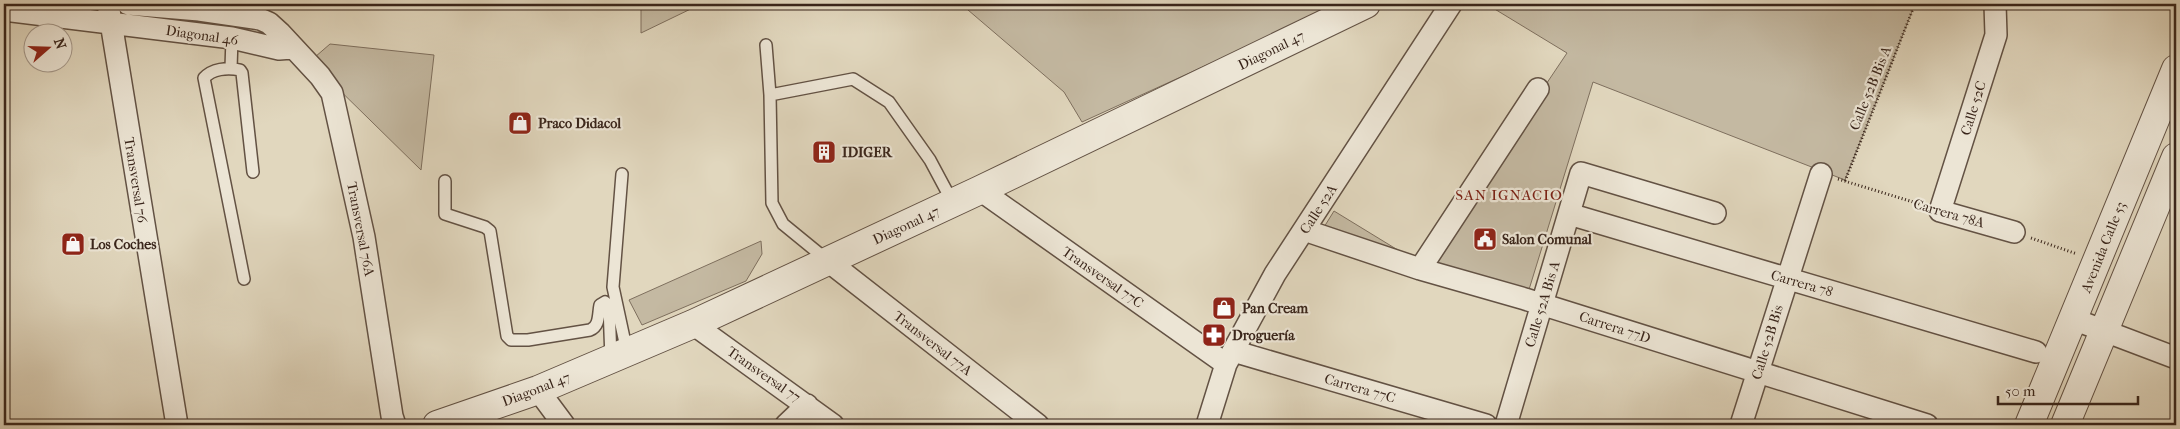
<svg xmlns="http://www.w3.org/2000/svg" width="2180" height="429" viewBox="0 0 2180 429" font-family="'IM FELL French Canon',serif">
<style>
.green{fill:#c4b9a2;stroke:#7e6f5e}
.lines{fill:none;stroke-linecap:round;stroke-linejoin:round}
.service-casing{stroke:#635244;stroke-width:14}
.minor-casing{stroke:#635244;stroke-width:24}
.tertiary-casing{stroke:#635244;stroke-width:30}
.path{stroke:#39251b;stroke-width:3;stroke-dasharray:1 2.5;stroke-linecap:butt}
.service{stroke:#ece5d5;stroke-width:11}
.minor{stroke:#ece5d5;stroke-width:21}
.tertiary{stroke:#ece5d5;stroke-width:28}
.labels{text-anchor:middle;stroke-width:4.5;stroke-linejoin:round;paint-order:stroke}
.street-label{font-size:14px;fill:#39251b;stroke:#ece5d5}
.poi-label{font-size:14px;font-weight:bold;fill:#39251b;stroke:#ece5d5;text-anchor:start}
.neighbourhood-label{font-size:15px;letter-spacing:1px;fill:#7a1f14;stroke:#ece5d5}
</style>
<rect width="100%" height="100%" fill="#e1d7be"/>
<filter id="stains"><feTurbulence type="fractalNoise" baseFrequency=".004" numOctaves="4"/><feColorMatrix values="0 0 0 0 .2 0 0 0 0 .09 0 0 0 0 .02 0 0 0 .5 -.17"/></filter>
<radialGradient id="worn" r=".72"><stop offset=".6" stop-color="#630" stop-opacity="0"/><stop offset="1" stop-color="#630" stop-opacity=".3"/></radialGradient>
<path class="green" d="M 641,4 L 701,4 L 641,33 Z
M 961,4 L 1334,4 L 1264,39 L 1082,122 L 1064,92 Z
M 1488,4 L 1915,4 L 1845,180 L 1593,82 L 1527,296 L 1423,266 L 1321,232 L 1334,211 L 1424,266 L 1567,53 L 1488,5 Z
M 330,44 L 434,55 L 421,170 L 319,70 L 315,57 Z
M 761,241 L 762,254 L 746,281 L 642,325 L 629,300 Z"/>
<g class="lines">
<g class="service-casing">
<path id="service" d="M 766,45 L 770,95 L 772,203 L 783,224 L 827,260
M 231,68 L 232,38
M 770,95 L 853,79 L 889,102 L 930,160 L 953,203
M 622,174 L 613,287 L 627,352
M 445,181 L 445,214 L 485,227 L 490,231 L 507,336 L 511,340 L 528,340 L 590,330 C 600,326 598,314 600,305 L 605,302 L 609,306 L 611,359
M 244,279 L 204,78 C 212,69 227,67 240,70 L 242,73 L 253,172"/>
</g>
<g class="minor-casing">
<path id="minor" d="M 108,4 L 177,425
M 128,4 L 199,10 L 260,19 L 269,23 L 280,33 L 320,76 L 332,93 L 364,237 L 392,416 L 395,425
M 1995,4 L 1996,35 L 1940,211 L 2014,232
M 4,10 L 232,38 L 279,49 L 292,48
M 980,190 L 1226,364
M 1569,214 L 2036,352
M 1304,230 L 1420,269 L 1525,299 L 1927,425
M 828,261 L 1038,425
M 1420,269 L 1538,89
M 2073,319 L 2176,358
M 693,324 L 833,425
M 1233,351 L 1486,425
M 538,390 L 564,425
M 786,425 L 807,405
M 1207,425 L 1226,364 L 1275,274 L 1451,4
M 1506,425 L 1581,173 L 1715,213
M 1741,425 L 1821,174"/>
</g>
<g class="tertiary-casing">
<path id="tertiary" d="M 437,425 L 538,390 L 693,324 L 980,190 L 1366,4
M 2029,425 L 2176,69
M 2065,425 L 2176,157"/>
</g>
<path class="path" d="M 1838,179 L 1923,205
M 1845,181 L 1915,4
M 2031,238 L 2077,254"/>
<use href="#service" class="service"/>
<use href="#minor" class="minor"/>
<use href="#tertiary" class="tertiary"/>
</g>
<defs>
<g id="shop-square" transform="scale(1.25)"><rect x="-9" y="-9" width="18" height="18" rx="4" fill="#8f2418" stroke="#ece5d5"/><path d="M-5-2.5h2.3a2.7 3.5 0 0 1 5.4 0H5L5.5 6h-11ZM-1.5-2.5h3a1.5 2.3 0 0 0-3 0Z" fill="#fff"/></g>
<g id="building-square" transform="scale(1.25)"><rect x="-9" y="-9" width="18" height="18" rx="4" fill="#8f2418" stroke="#ece5d5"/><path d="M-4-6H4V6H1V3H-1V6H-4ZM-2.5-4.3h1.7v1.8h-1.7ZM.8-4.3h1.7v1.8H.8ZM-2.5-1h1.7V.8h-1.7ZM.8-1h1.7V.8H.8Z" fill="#fff"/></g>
<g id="civic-square" transform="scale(1.25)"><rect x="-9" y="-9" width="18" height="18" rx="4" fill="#8f2418" stroke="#ece5d5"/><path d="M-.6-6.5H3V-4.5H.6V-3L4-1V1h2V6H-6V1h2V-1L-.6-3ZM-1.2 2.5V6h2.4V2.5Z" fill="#fff"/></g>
<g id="pharmacy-square" transform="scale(1.25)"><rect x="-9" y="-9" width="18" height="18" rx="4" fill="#8f2418" stroke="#ece5d5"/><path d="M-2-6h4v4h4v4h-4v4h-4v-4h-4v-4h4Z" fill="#fff"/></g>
</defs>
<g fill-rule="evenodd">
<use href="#shop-square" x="520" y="123"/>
<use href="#building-square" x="824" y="152"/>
<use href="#civic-square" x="1485" y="239"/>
<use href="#shop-square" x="73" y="244"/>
<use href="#shop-square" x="1224" y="308"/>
<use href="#pharmacy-square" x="1214" y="335"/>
</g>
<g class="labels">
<g class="street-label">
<text transform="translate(202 35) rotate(8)" y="5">Diagonal 46</text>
<text transform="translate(1271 50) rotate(-26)" y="5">Diagonal 47</text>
<text transform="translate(1870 88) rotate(-68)" y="5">Calle 52B Bis A</text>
<text transform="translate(1973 108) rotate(-73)" y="5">Calle 52C</text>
<text transform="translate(136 180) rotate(81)" y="5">Transversal 76</text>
<text transform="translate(1318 209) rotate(-57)" y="5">Calle 52A</text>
<text transform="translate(1949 213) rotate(16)" y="5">Carrera 78A</text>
<text transform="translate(906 225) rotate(-25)" y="5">Diagonal 47</text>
<text transform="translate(361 229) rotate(79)" y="5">Transversal 76A</text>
<text transform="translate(2103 247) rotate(-68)" y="5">Avenida Calle 53</text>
<text transform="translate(1103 277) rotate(35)" y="5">Transversal 77C</text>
<text transform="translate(1802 283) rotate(16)" y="5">Carrera 78</text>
<text transform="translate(1542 304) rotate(-73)" y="5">Calle 52A Bis A</text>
<text transform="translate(1615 327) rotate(18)" y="5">Carrera 77D</text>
<text transform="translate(1767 342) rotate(-73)" y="5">Calle 52B Bis</text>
<text transform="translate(933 343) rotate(38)" y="5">Transversal 77A</text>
<text transform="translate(764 374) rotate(35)" y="5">Transversal 77</text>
<text transform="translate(1360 388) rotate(16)" y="5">Carrera 77C</text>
<text transform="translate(536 389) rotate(-21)" y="5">Diagonal 47</text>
</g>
<g class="poi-label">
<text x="538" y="128">Praco Didacol</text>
<text x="842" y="157">IDIGER</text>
<text x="1502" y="244">Salon Comunal</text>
<text x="90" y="249">Los Coches</text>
<text x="1242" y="313">Pan Cream</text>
<text x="1232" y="340">Droguería</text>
</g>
<g class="neighbourhood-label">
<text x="1509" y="200">SAN IGNACIO</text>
</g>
</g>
<rect width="2180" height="429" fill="none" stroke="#e1d7be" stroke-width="20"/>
<rect x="5" y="5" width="2170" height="419" fill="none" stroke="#39251b" stroke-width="2.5"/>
<rect x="10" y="10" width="2160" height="409" fill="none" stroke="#39251b"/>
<g transform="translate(48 48) rotate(70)"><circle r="24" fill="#ece5d5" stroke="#a4988b"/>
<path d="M0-4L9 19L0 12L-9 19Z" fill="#8f2418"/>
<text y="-8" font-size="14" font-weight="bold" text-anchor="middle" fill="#39251b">N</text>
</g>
<path d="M1998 396v8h140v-8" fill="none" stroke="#39251b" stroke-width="2.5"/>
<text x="2005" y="396" font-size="15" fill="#39251b" stroke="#ece5d5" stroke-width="4" paint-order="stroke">50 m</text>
<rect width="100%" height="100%" filter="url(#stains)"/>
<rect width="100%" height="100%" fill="url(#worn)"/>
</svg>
